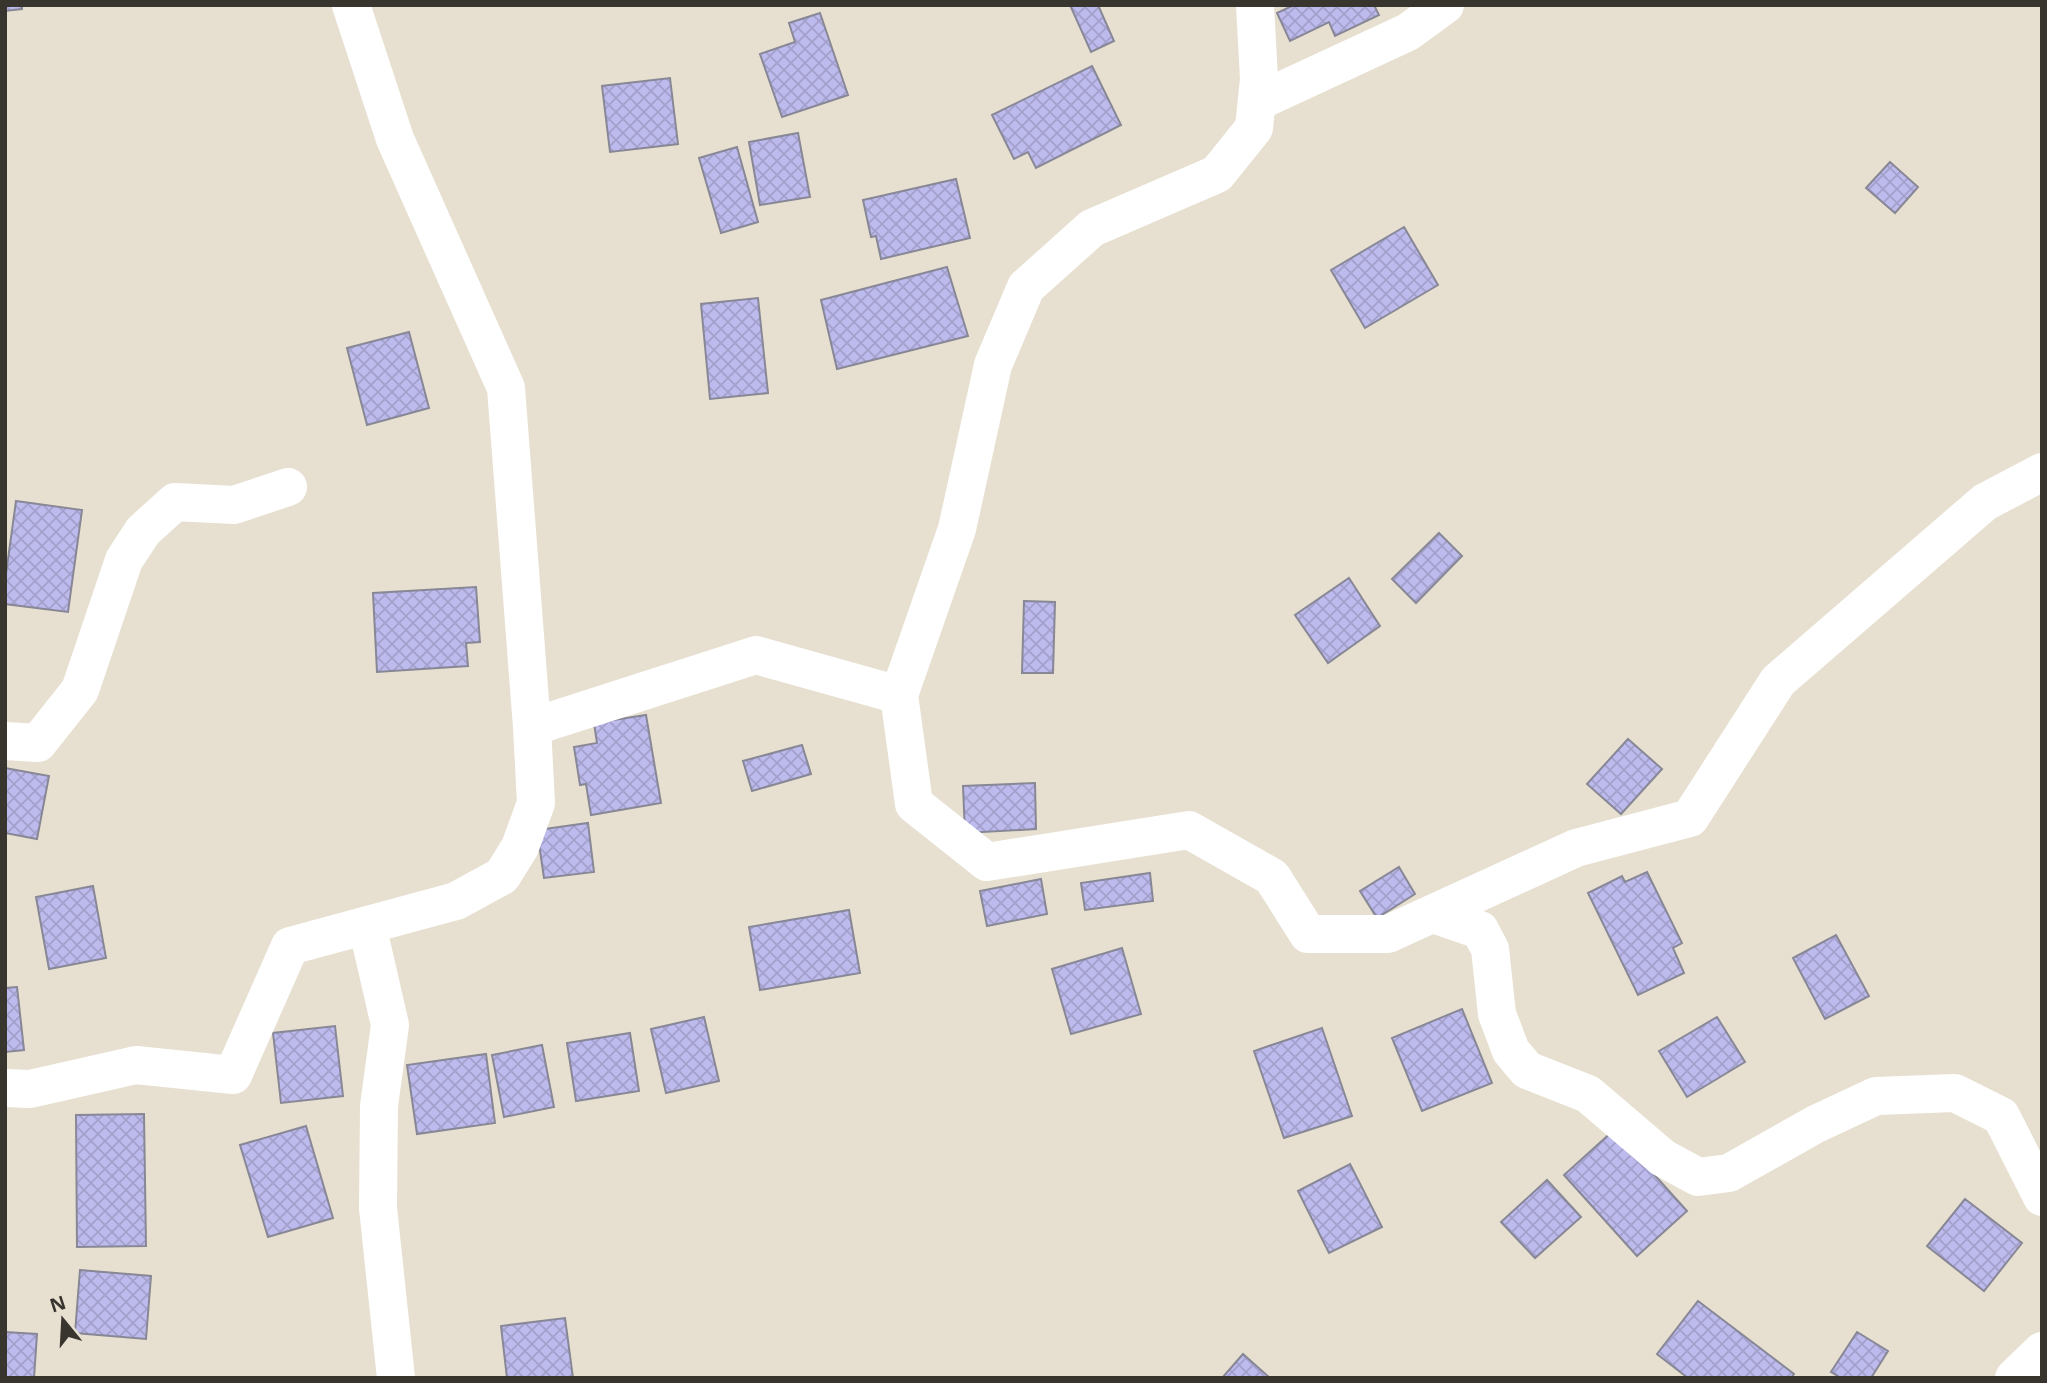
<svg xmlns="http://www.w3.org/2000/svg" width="2047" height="1383" viewBox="0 0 2047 1383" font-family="'Open Sans',sans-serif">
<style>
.building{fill:url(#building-cross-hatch);stroke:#888796;stroke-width:2}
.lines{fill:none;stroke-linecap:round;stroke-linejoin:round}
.minor{stroke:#fff;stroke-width:38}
</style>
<defs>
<pattern id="building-cross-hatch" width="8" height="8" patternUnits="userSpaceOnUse" patternTransform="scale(1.75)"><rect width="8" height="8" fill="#bdbaee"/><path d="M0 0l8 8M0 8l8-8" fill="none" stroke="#a3a0cc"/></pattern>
</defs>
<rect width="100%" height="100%" fill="#e7e0d0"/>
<path class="building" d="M 5,5 L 22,5 L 22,9 L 5,11 Z
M 1070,5 L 1098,5 L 1114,41 L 1091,52 Z
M 1294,5 L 1374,5 L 1379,15 L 1335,36 L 1329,22 L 1290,41 L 1277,13 Z
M 820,13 L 848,95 L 782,117 L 760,54 L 795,42 L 789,23 Z
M 1092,66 L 1121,125 L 1036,168 L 1028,152 L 1014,159 L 992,115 Z
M 670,78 L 678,144 L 610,152 L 602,86 Z
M 798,133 L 810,197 L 760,205 L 749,142 Z
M 737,147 L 758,222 L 721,233 L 699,158 Z
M 1890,162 L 1918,187 L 1895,213 L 1866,188 Z
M 956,179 L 970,238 L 881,259 L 876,236 L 871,237 L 863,200 Z
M 1404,227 L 1438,285 L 1365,328 L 1331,270 Z
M 947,267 L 968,336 L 837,369 L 821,300 Z
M 758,298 L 768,393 L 710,399 L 701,304 Z
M 409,332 L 429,408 L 367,425 L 347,348 Z
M 16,501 L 82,510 L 68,612 L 5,604 L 5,581 Z
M 1439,533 L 1462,556 L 1416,603 L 1392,579 Z
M 1349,578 L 1380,626 L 1328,663 L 1295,615 Z
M 476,587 L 480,642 L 466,643 L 468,666 L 377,672 L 373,593 Z
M 1024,601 L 1055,602 L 1053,673 L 1022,673 Z
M 646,715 L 661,803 L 591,815 L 586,784 L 580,785 L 574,747 L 597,743 L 594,723 Z
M 1628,739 L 1662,769 L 1621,814 L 1587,784 Z
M 802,745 L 811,774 L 752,791 L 743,761 Z
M 5,768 L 49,776 L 37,839 L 5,833 Z
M 1035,783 L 1036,829 L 965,833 L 963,786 Z
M 588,823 L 594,872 L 544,878 L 537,830 Z
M 1399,867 L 1415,894 L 1377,918 L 1360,891 Z
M 1647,872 L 1682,943 L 1673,948 L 1684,973 L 1638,995 L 1588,893 L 1622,876 L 1625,882 Z
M 1150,873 L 1153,901 L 1085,910 L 1081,883 Z
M 1041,879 L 1047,914 L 987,926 L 980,891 Z
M 93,886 L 106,958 L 49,969 L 36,897 Z
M 849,910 L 860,973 L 760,990 L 749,927 Z
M 1836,935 L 1869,996 L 1825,1019 L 1793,958 Z
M 1122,948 L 1141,1014 L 1071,1034 L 1052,969 Z
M 17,987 L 24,1050 L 5,1052 L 5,988 Z
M 1462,1009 L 1492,1083 L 1422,1111 L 1392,1038 Z
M 704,1017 L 719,1081 L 666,1093 L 651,1029 Z
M 1717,1017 L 1745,1062 L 1687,1097 L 1659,1051 Z
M 335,1026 L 343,1096 L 281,1103 L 273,1033 Z
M 1322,1028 L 1352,1116 L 1284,1138 L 1254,1051 Z
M 630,1033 L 639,1091 L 576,1101 L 567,1043 Z
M 542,1045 L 554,1107 L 504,1117 L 492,1055 Z
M 486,1054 L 495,1123 L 417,1134 L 407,1065 Z
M 144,1114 L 146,1246 L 77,1247 L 76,1115 Z
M 306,1126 L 333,1218 L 268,1237 L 240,1145 Z
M 1614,1130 L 1687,1211 L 1637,1256 L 1564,1175 Z
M 1350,1164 L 1382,1227 L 1329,1253 L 1298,1191 Z
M 1547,1180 L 1581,1217 L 1535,1258 L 1501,1222 Z
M 1965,1199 L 2022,1243 L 1984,1291 L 1927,1246 Z
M 80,1270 L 151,1276 L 146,1339 L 75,1333 Z
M 1698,1301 L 1794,1374 L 1791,1378 L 1688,1378 L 1657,1354 Z
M 565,1318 L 573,1378 L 507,1378 L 501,1326 Z
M 5,1332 L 37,1334 L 34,1378 L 5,1378 Z
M 1857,1332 L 1888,1351 L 1871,1378 L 1841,1378 L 1831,1372 Z
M 1243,1354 L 1270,1378 L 1222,1378 Z"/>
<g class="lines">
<path class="minor" d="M 1257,102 L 1408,32 L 1445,5
M 899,695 L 957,529 L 993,365 L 1026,287 L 1092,228 L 1217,174 L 1254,128 L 1259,79 L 1255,5
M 532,727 L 756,655 L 899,695 L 914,804 L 987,862 L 1189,830 L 1272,877 L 1308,934 L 1388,934 L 1576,848 L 1690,818 L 1778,681 L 1985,502 L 2042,472
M 5,741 L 38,743 L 80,690 L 124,560 L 143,531 L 175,502 L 234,505 L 288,487
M 1433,914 L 1480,930 L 1490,949 L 1497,1014 L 1511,1051 L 1527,1070 L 1588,1094 L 1663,1158 L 1698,1177 L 1729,1173 L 1816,1124 L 1876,1096 L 1955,1093 L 2001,1116 L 2042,1197
M 367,925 L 390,1025 L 379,1106 L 378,1208 L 396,1378
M 5,1088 L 30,1089 L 136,1065 L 233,1075 L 290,946 L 456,901 L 502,876 L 520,847 L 536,803 L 532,727 L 506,388 L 395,139 L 351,5
M 2014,1378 L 2042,1351"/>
</g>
<rect width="2047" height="1383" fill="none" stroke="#38352f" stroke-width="14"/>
<g transform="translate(63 1320) rotate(342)" stroke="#e7e0d0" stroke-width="5" paint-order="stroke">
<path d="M0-5L12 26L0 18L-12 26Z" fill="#38352f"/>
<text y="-10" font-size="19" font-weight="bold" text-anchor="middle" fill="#38352f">N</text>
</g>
</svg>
